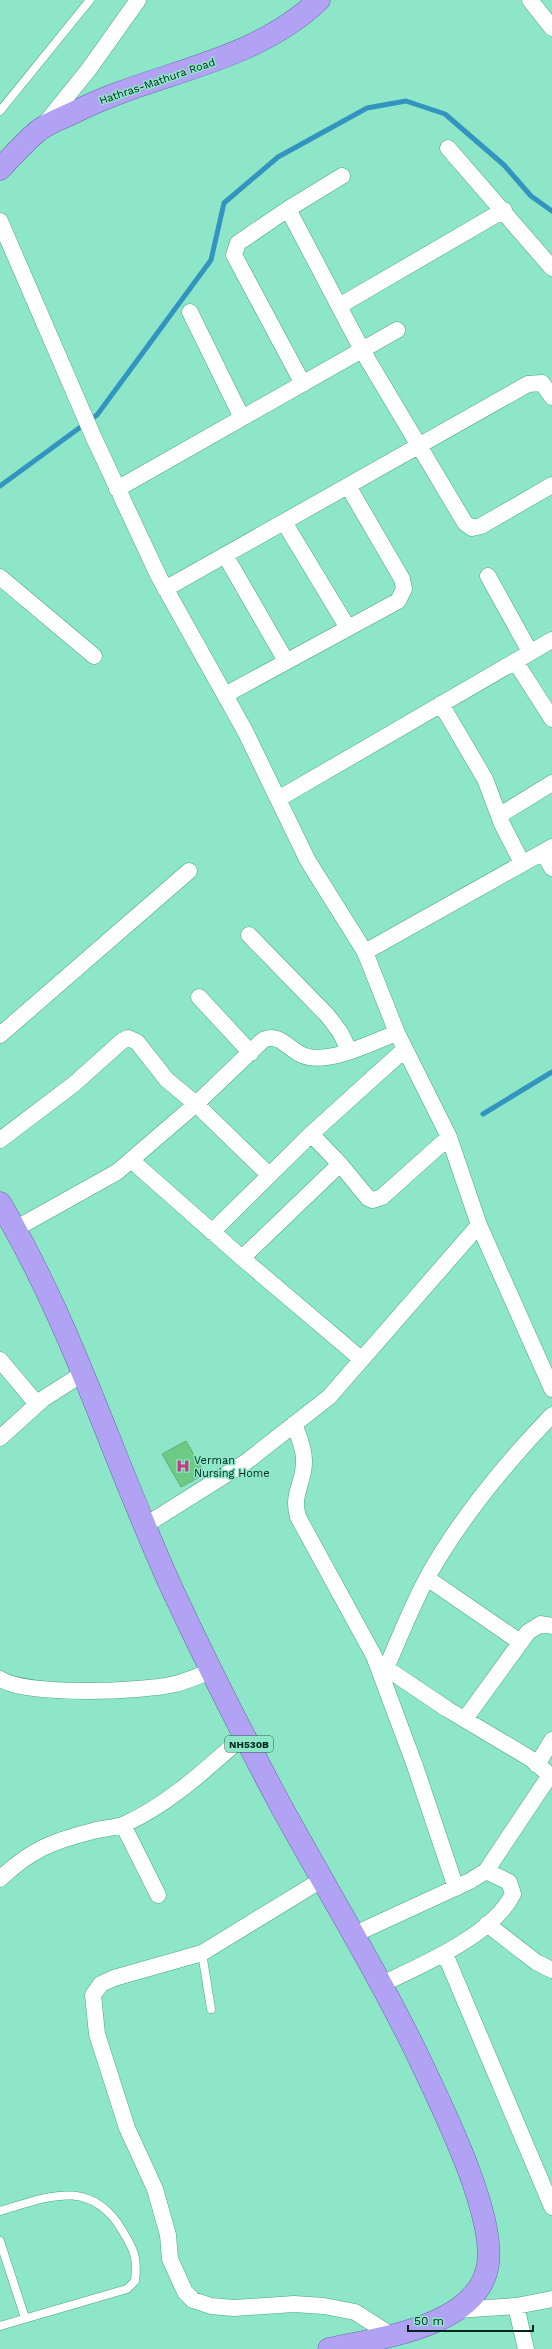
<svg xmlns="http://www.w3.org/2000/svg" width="552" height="2349" viewBox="0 0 552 2349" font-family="'Work Sans',sans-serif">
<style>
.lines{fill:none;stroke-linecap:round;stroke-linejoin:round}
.stream{stroke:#3395bf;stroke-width:5}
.building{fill:#6bcb85;stroke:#6baa7a}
.service-casing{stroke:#4aa489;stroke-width:9}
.minor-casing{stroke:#4aa489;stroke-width:17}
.trunk-casing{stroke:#6768a7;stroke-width:23}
.service{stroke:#fff;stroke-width:8}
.minor{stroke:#fff;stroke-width:16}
.trunk{stroke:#b2a2f4;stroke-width:22}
.labels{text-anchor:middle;stroke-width:3;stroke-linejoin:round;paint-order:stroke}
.shield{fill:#8de6c8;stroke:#2a6050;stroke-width:1}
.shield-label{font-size:10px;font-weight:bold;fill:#00271c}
.street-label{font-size:11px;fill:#00271c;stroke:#8de6c8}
.poi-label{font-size:11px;fill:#00271c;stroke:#8de6c8;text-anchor:start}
</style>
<rect width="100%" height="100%" fill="#8de6c8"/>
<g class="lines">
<path class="stream" d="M 0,486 L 97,415 L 211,260 L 224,203 L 278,157 L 367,108 L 406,101 L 445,114 L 504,165 L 531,196 L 552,211
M 483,1114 L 552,1072"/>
</g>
<path class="building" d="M 186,1441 L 205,1474 L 181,1487 L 162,1454 Z"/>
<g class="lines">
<g class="service-casing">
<path id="service" d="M 0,111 L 90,0
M 202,1953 L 211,2009
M 0,2211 C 48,2197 90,2177 122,2230 C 134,2250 138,2257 135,2281 L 127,2289 L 0,2326
M 0,2241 L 25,2318"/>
</g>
<g class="minor-casing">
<path id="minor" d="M 530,0 L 552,28
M 44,125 L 89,69 L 138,0
M 448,148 L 552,268
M 288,209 L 362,350 L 465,523 L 472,528 L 481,526 L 552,485
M 0,221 L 93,436 L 159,577 L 245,731 L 308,861 L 365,952 L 397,1033 L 449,1137 L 479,1225 L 552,1389
M 339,306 L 504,210
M 190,312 L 242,418
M 303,384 L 234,255 L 238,243 L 288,209 L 342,176
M 117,489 L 397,330
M 284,522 L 348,628
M 225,555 L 286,661
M 488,576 L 530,652
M 0,577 L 94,656
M 165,589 L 528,384 L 542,383 L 552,397
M 515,661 L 552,719
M 225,695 L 398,601 L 404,589 L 402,579 L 348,486
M 441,704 L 485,779 L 502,824 L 522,863
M 278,799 L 552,640
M 500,815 L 552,783
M 543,852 L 552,868
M 249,935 L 327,1015 L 340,1032 L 349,1050
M 365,952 L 552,847
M 199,997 L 251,1053
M 0,1035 L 189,871
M 311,1134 L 340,1164 L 368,1198 L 373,1200 L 382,1197 L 449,1137
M 0,1140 L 74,1084 L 122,1041 L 128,1038 L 137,1042 L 167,1080 L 196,1104 L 269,1175
M 131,1160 L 242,1258 L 361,1359
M 15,1229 L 117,1172 L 196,1104 L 263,1040 C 282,1031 291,1055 309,1057 C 335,1062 372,1042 397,1033
M 212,1232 L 311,1134 L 405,1049
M 242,1258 L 340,1164
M 0,1360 L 37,1404
M 294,1424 C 298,1435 304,1447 304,1460 C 305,1482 291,1493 298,1517 L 374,1656 L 415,1766 L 456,1888
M 0,1438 L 43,1399 L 82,1374
M 144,1526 L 246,1462 L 329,1397 L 479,1225
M 427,1578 L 520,1642
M 377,1662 L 447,1709 L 531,1759 L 552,1777
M 386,1668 C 400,1637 412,1605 428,1576 C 461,1517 505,1464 552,1415
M 0,1679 C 28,1696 141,1692 175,1684 C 187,1681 200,1675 212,1671
M 465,1719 L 528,1632 L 541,1624 L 552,1626
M 537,1765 L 552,1740
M 123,1825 L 158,1895
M 0,1879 C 30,1850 53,1841 93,1831 C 103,1828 116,1828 125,1824 C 171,1803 207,1768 245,1735
M 323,1879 L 202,1953 L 114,1978 L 101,1984 L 93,1995 L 97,2034 L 127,2128 L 155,2189 L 168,2235 L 170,2259 L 185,2292 L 193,2300 L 211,2306 L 234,2308 L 294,2304 L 324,2306 L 355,2312 L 391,2335
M 487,1924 L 536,1962 L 552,1970
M 355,1934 L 470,1881 L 486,1871 L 550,1775
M 445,1954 L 552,2207
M 382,1984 C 422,1965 493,1935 513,1894 L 509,1882 L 486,1871
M 516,2306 L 526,2349
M 457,2310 L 516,2306 L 552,2299"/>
</g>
<g class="trunk-casing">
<path id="trunk" d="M 0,169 C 12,156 25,142 39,130 C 50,122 65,117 77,111 C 157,71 252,64 319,0
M 0,1203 C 73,1325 114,1463 173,1591 C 207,1664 243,1735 281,1806 C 327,1890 377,1971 419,2058 C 442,2107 495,2212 488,2264 C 479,2327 379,2338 329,2349"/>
</g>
<use href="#service" class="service"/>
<use href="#minor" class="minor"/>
<use href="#trunk" class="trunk"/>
</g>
<defs>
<g id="hospital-bare" transform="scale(1.08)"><path d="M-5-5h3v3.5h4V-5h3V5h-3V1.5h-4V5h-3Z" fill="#bf3d83" stroke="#8de6c8" stroke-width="2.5" paint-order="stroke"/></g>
</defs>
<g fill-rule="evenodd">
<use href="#hospital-bare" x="183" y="1466"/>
</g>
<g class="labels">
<rect class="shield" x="225" y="1736" width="48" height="16" rx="3"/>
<g class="shield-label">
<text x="249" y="1748">NH530B</text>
</g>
<g class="street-label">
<text transform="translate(157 81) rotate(-19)" y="4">Hathras-Mathura Road</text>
</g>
<g class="poi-label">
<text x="194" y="1464">Verman<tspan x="194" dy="13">Nursing Home</tspan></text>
</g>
</g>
<path d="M408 2325v6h125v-6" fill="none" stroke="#00271c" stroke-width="2"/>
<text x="414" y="2325" font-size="12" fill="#00271c" stroke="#8de6c8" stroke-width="3" paint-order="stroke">50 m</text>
</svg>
